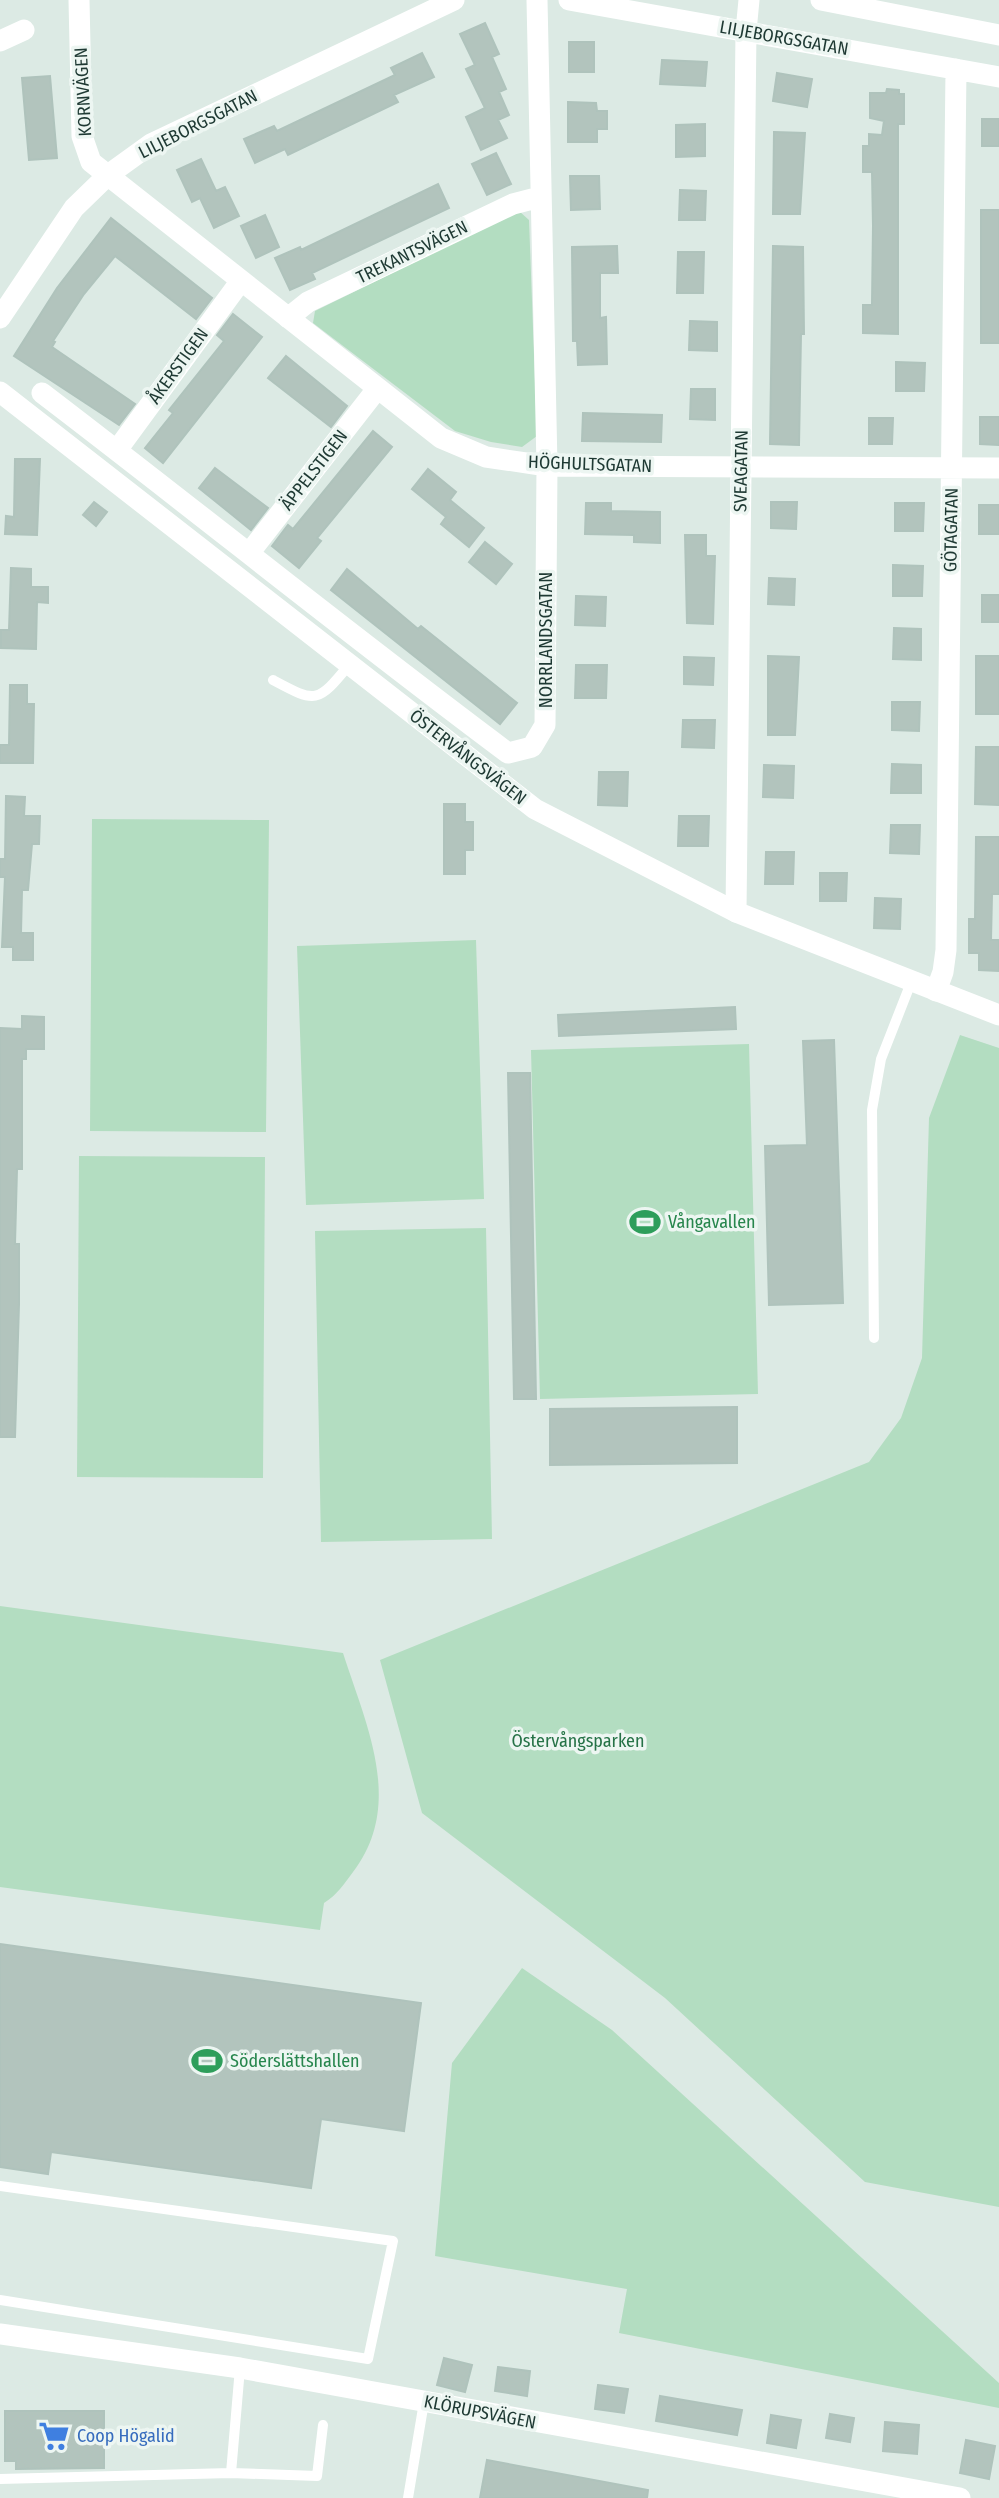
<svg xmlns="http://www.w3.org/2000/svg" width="999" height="2498" viewBox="0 0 999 2498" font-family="'Fira Sans Condensed',sans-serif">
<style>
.green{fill:#b3ddc1}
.building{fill:#b2c4bd;stroke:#afc3bc;stroke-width:2}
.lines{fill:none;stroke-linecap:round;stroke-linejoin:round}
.service{stroke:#fff;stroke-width:10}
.minor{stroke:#fff;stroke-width:21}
.tertiary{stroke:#fff;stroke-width:21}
.labels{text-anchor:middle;stroke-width:7;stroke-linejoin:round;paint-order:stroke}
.street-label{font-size:18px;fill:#1e3933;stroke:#edf6f2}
.leisure-label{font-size:18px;fill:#27864d;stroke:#edf6f2;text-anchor:start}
.park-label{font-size:18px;fill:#267247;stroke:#edf6f2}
.shop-label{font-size:18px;fill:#366cbe;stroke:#edf6f2;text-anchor:start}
</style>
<rect width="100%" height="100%" fill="#dceae4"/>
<path class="green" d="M 519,211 L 529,220 L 537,436 L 522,447 L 491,442 L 455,431 L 313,323 L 315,311 Z
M 92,819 L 269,820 L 266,1132 L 90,1131 Z
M 476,940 L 484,1199 L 306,1205 L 297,946 Z
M 960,1035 L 999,1048 L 999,2207 L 865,2182 L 665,1998 L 422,1813 L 380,1660 L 869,1462 L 901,1418 L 922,1358 L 929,1118 Z
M 749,1044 L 758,1394 L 540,1399 L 531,1050 Z
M 79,1156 L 265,1157 L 263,1478 L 77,1477 Z
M 486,1228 L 492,1539 L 321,1542 L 315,1231 Z
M 0,1606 L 343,1653 C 366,1725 405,1804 353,1872 C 344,1884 337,1895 324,1903 L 320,1930 L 0,1887 Z
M 522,1968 L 612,2030 L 999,2383 L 999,2408 L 619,2333 L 627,2289 L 435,2256 L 452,2063 Z"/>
<path class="building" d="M 485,23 L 499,54 L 492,57 L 506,89 L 499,92 L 509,115 L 498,120 L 507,138 L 481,150 L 466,117 L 485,108 L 466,69 L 475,65 L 460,34 Z
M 569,42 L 594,42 L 594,72 L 569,72 Z
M 422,53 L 434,77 L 394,95 L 398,102 L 288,155 L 285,149 L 255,163 L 244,139 L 274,126 L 277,131 L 395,75 L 391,68 Z
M 662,60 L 707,62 L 705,86 L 660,84 Z
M 777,73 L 812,79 L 807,107 L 773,101 Z
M 50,76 L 57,158 L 29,160 L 22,78 Z
M 887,89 L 899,90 L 899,94 L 904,94 L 904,124 L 898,124 L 898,334 L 863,333 L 863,305 L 872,305 L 873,226 L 872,172 L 863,172 L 863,146 L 869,146 L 869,134 L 882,135 L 884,121 L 870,118 L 870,93 L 886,93 Z
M 568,102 L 596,103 L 597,111 L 607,111 L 607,129 L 597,129 L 597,142 L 568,142 Z
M 982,119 L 999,119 L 999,146 L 982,146 Z
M 705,124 L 705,156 L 676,157 L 676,125 Z
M 774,132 L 805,133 L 800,214 L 773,214 Z
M 496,153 L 511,184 L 487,195 L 472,164 Z
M 201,159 L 216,191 L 225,187 L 239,216 L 214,228 L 200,198 L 192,202 L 177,170 Z
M 570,176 L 599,176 L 600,209 L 571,210 Z
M 438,184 L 449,208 L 312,273 L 315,279 L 290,290 L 275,258 L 300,247 L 301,250 Z
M 680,190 L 706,191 L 705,220 L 679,220 Z
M 981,210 L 999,210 L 999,343 L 981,343 Z
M 265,215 L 279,247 L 256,258 L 241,226 Z
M 111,218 L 212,298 L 196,319 L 115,256 L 84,294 L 53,341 L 55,342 L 52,347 L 135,404 L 119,425 L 14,356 L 57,288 Z
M 617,246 L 618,273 L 600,273 L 600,318 L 606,317 L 607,364 L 578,365 L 577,341 L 573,341 L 572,247 Z
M 773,246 L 803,247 L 804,334 L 801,334 L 799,445 L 770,444 Z
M 678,252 L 704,252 L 703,293 L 677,293 Z
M 233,314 L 262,337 L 163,463 L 145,448 L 173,413 L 169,410 L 224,341 L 217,335 Z
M 690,321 L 717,322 L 717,351 L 689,350 Z
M 286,356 L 347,406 L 331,427 L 268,378 Z
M 896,362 L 925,363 L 924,391 L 896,391 Z
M 691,389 L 715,389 L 715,420 L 690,419 Z
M 583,413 L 662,415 L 661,442 L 582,441 Z
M 980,417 L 999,417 L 999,445 L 980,444 Z
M 869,418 L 893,418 L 892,444 L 869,444 Z
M 373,431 L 392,447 L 317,538 L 321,541 L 299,568 L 272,546 L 288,525 L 293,529 Z
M 15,459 L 40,459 L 37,535 L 5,534 L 6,516 L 14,517 Z
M 215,468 L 268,508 L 251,530 L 199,488 Z
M 428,469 L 456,492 L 450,500 L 484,528 L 469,547 L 441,524 L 446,517 L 412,489 Z
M 94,502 L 107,512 L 96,526 L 83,515 Z
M 771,502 L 797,502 L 796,529 L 771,528 Z
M 586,503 L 611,503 L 611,511 L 660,512 L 660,543 L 634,542 L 634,535 L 585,534 Z
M 895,503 L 924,503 L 923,531 L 895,531 Z
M 979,505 L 999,505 L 999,534 L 979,534 Z
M 685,535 L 706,535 L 706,556 L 715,556 L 713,624 L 687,623 Z
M 485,542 L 512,564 L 496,584 L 469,562 Z
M 893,565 L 923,566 L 922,596 L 893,596 Z
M 11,568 L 31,569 L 31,587 L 48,587 L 48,603 L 37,602 L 36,649 L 1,648 L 1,630 L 9,630 Z
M 347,569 L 418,629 L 421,626 L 517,703 L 500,724 L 331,590 Z
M 769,578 L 795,579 L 794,605 L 768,604 Z
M 982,595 L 999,595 L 999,622 L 982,622 Z
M 576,596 L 606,597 L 605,626 L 575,625 Z
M 894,628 L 921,629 L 921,660 L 893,659 Z
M 768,656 L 799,657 L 795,735 L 768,735 Z
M 976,656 L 999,656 L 999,714 L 976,714 Z
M 684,657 L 714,658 L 713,685 L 684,684 Z
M 576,665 L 607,665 L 606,698 L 575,698 Z
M 10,685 L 27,685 L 27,704 L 34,704 L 33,763 L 0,763 L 0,745 L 9,745 Z
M 892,702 L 920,702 L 919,731 L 892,730 Z
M 683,720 L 715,720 L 714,748 L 682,747 Z
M 976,747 L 999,747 L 999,805 L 975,804 Z
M 892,764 L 921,765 L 921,793 L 891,793 Z
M 764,765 L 794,766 L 793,798 L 763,797 Z
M 599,772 L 628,772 L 627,806 L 598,805 Z
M 6,796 L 25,797 L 24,816 L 40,816 L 39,844 L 32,844 L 28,890 L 22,890 L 21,933 L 33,933 L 33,960 L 13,960 L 13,947 L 2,947 L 5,877 L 0,877 L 0,859 L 5,859 Z
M 444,804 L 465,804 L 465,822 L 473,822 L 473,850 L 465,850 L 465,874 L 444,874 Z
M 679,816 L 709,816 L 708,846 L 678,846 Z
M 891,825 L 920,825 L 919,854 L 890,853 Z
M 976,837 L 999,837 L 999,894 L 992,894 L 991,940 L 999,940 L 999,971 L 979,970 L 979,953 L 969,953 L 969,919 L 975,919 Z
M 766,852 L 794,852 L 793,884 L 765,884 Z
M 820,873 L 847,873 L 846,901 L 820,901 Z
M 875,898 L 901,899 L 900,929 L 874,928 Z
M 735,1007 L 736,1029 L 559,1036 L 558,1015 Z
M 22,1016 L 44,1017 L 44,1049 L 26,1049 L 26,1059 L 22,1059 L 22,1169 L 17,1169 L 15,1244 L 19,1244 L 19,1304 L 15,1437 L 0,1437 L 0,1028 L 22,1029 Z
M 834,1040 L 843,1303 L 769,1305 L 765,1146 L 807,1145 L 803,1041 Z
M 508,1073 L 530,1073 L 536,1399 L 514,1399 Z
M 737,1407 L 737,1463 L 550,1465 L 550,1409 Z
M 0,1944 L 421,2003 L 404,2131 L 321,2119 L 311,2188 L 51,2152 L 48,2174 L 0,2167 Z
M 444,2358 L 472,2365 L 465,2392 L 437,2385 Z
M 498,2367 L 530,2371 L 527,2396 L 495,2391 Z
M 598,2385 L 628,2389 L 624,2413 L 595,2409 Z
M 660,2396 L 742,2410 L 737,2435 L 656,2421 Z
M 5,2411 L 104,2411 L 104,2468 L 16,2469 L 16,2461 L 5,2461 Z
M 830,2414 L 854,2418 L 850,2442 L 826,2438 Z
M 771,2415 L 801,2420 L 796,2448 L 767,2443 Z
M 885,2422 L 919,2425 L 917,2454 L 883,2451 Z
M 966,2440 L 995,2446 L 989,2479 L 960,2473 Z
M 487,2460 L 648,2490 L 647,2498 L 480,2498 Z"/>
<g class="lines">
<path class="service" d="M 273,680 C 316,703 317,704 349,665
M 874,1338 L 872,1110 L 881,1059 L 912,980
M 0,2186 L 393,2241 L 368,2359 L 0,2300
M 231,2473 L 317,2476 L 323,2425
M 0,2479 L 231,2473 L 240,2368
M 408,2498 L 424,2402"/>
<path class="minor" d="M 79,0 L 82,136 L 91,162 L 441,438 L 486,457 L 547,466 L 999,468
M 569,0 L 999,77
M 821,0 L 999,35
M 0,41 L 24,30
M 0,318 L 74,208 L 108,175 L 151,144 L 454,0
M 288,318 L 308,302 L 513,204 L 540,197
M 42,393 C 198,512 351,636 508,753 L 532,747 L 545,725 L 547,466 L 537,0
M 117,450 L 240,282
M 250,552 L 377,389
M 736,912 L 746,31 L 749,0
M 936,991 L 943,972 L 946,950 L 956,69
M 0,2334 L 240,2368 L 960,2498"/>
<path class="tertiary" d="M 0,392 L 535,809 L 736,912 L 999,1015"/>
</g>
<defs>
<g id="stadium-bare" transform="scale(2.415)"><path d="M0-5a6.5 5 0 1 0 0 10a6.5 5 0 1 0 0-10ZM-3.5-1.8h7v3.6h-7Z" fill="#2e9e5b" stroke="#edf6f2" stroke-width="2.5" paint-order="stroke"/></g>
<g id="supermarket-bare" transform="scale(2.415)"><path d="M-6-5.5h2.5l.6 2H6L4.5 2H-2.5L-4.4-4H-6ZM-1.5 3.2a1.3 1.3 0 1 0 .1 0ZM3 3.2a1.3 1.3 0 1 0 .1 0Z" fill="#3f7fe0" stroke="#edf6f2" stroke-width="2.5" paint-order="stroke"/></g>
</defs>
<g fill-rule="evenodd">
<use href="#stadium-bare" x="645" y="1222"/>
<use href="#stadium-bare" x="207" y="2061"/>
<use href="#supermarket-bare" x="54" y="2436"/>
</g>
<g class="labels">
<g class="street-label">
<text transform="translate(784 38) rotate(10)" y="6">LILJEBORGSGATAN</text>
<text transform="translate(83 92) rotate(-93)" y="6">KORNVÄGEN</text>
<text transform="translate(198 124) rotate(-27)" y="6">LILJEBORGSGATAN</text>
<text transform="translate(412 252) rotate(-26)" y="6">TREKANTSVÄGEN</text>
<text transform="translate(178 366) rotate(-54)" y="6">ÅKERSTIGEN</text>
<text transform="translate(590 464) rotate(2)" y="6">HÖGHULTSGATAN</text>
<text transform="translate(314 470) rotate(-52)" y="6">ÄPPELSTIGEN</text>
<text transform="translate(741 471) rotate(-89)" y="6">SVEAGATAN</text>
<text transform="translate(951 530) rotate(-89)" y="6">GÖTAGATAN</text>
<text transform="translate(546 640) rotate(-90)" y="6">NORRLANDSGATAN</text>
<text transform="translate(468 757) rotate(38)" y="6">ÖSTERVÅNGSVÄGEN</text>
<text transform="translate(480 2412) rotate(11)" y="6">KLÖRUPSVÄGEN</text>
</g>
<g class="leisure-label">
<text x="668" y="1228">Vångavallen</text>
<text x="230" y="2067">Söderslättshallen</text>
</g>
<g class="park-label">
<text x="578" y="1747">Östervångsparken</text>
</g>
<g class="shop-label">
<text x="77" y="2442">Coop Högalid</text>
</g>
</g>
</svg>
